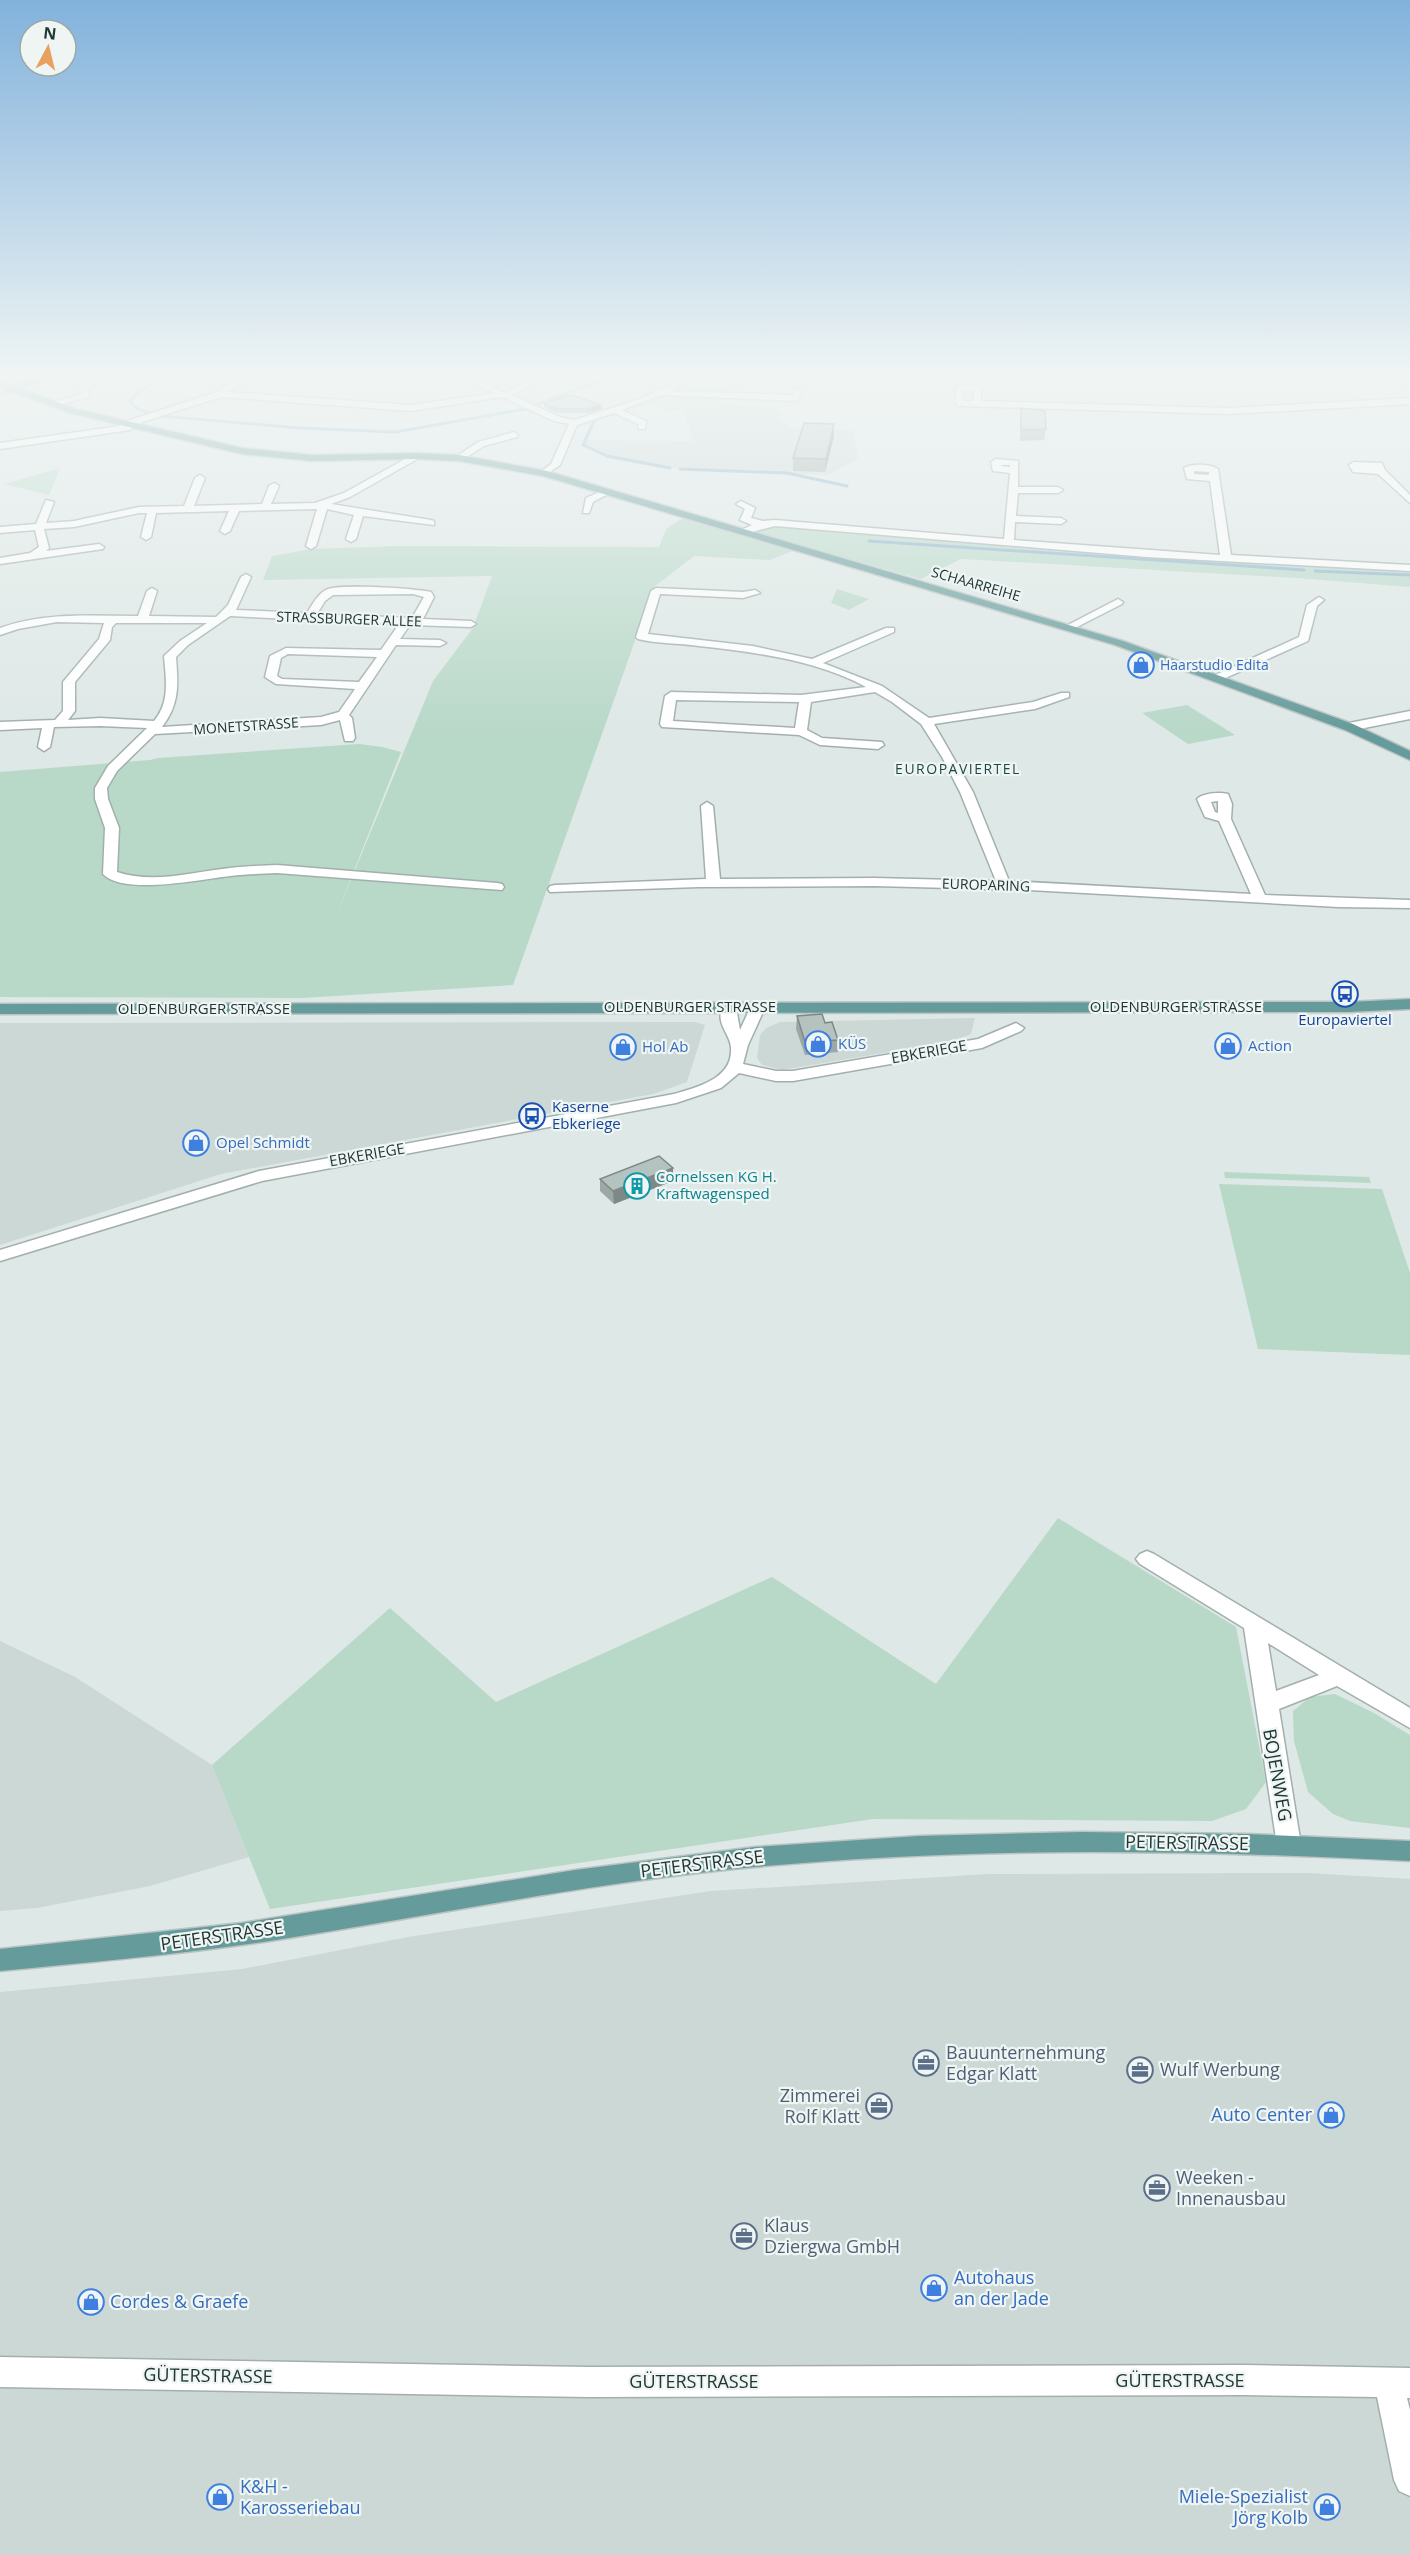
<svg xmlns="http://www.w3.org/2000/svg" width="1410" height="2555" viewBox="0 0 1410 2555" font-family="'Open Sans',sans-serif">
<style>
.built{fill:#ccd8d5}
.green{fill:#b8d8c8}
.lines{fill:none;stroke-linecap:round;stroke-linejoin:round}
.stream{stroke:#89b0ca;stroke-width:3}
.minor-casing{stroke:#a2afae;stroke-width:3}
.major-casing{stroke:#bcc3c3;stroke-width:3}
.minor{fill:#fff;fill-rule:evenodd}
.major{fill:#659b9a;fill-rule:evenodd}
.wall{fill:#9ba8a5}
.shaded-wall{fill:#7e8886}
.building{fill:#b4c3c0;stroke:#7e8886;stroke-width:1.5}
.labels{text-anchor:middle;stroke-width:4.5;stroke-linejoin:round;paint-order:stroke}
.far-street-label{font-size:14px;fill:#213736;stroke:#eef5f3}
.far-shop-label{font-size:14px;fill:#366cbe;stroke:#eef5f3;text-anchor:start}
.far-neighbourhood-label{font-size:14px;letter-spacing:1.5px;fill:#1e4747;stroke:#eef5f3}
.street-label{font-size:15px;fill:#213736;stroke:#eef5f3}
.transit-label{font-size:15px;fill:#164399;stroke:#eef5f3}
.shop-label{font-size:15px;fill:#366cbe;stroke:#eef5f3;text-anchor:start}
.culture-label{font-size:15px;fill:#0d838f;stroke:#eef5f3;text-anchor:start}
.near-street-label{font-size:18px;fill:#213736;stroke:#eef5f3}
.near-service-label{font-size:18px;fill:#4e5e75;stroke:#eef5f3;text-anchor:start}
.near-shop-label{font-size:18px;fill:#366cbe;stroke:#eef5f3;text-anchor:start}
</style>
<rect width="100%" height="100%" fill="#dee8e6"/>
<path class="built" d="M 775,407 L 789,428 L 853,430 L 858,458 L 829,475 L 683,470 L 606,456 L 582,445 L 585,440 L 693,441 L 684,410 Z
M 975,1018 L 971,1034 L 955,1040 L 930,1045 L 782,1070 L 762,1065 L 757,1058 L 760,1035 L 766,1028 L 780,1022 Z
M 695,1022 L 705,1025 L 687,1082 L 653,1094 L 221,1174 L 0,1245 L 0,1023 Z
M 0,1641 L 75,1677 L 212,1765 L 249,1857 L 150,1886 L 37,1908 L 0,1911 Z
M 1309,1873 L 1410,1879 L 1410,2369 L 1392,2368 L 1410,2448 L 1410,2555 L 0,2555 L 0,1992 L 242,1969 L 408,1937 L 711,1891 L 989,1874 Z"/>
<path class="green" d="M 691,378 L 721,378 L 720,383 L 733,384 L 729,394 L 674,390 L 676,385 Z
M 674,396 L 766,401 L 765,403 L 726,402 L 725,404 L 764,406 L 763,408 L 671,410 L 653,406 L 638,407 L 655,400 Z
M 60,468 L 49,495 L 4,484 Z
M 684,517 L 795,550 L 770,560 L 694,556 L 654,587 L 513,985 L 302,998 L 0,997 L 0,772 L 150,760 L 158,758 L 359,744 L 382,747 L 401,752 L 336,916 L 433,681 L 473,628 L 492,576 L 263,580 L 272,556 L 311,549 L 398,546 L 659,547 L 666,529 Z
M 778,526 L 1229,562 L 1410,571 L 1410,587 L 1296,578 L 961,559 L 921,579 L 763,535 L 759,531 Z
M 837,589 L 869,599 L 849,610 L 831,603 Z
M 1187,705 L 1235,735 L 1188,744 L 1142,713 Z
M 1224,1172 L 1369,1177 L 1371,1183 L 1225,1178 Z
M 1219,1184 L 1382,1189 L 1410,1273 L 1410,1355 L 1258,1349 Z
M 1058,1518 L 1236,1627 L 1266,1782 L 1246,1809 L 1212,1821 L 873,1819 L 270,1909 L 212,1765 L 390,1608 L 496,1702 L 772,1577 L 936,1684 Z
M 1335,1694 L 1374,1713 L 1410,1735 L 1410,1828 L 1350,1821 L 1333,1814 L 1308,1792 L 1294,1741 L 1293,1711 L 1310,1697 Z"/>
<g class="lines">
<path class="stream" d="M 152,414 L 136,408 L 130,402 L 136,394 L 160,378
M 613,414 L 595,419 L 583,445 L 607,456 L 670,468
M 160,416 L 299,428 L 395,432 L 526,409 L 607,378
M 680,469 L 787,473 L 847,486
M 869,541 L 1304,570
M 1315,571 L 1410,575"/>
<g class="minor-casing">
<path id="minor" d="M 93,378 L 104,378 L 86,389 L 90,395 L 89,397 L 51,407 L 47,404 L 81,394 L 78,386 Z
M 236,378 L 245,378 L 228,392 L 411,405 L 494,393 L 463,378 L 474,378 L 504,392 L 537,378 L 548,378 L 512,395 L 560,417 L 574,420 L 640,399 L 684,378 L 695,378 L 671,391 L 792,395 L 795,388 L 802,390 L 800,398 L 796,401 L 662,395 L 622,410 L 646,421 L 645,429 L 639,429 L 638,424 L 614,413 L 577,425 L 560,465 L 544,476 L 539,473 L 551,464 L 569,424 L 554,421 L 502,397 L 411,411 L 221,397 L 133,425 L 134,427 L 130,430 L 0,449 L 0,443 L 120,426 L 121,423 L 217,392 Z
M 1392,378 L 1402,378 L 1410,383 L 1410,389 Z
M 960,385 L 981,387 L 981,401 L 1228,408 L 1410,398 L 1410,404 L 1228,414 L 959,406 L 955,403 L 956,388 ZM 964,391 L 974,391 L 973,401 L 963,401 Z
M 514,432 L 518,435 L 517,437 L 484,446 L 462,460 L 454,458 L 478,442 Z
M 416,453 L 419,454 L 419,458 L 350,497 L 331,504 L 431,520 L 434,521 L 434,525 L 363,516 L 356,539 L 351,542 L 346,539 L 354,515 L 327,509 L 316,546 L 311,549 L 306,546 L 317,509 L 239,511 L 230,531 L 225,534 L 220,531 L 229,511 L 156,513 L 151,537 L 146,540 L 141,537 L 147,513 L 139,513 L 74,527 L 44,529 L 49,548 L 46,551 L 99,544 L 104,547 L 103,549 L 0,564 L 0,558 L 30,553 L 39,547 L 35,530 L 0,533 L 0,527 L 36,524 L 46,500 L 54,502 L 46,523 L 74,521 L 139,507 L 184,506 L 195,478 L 200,475 L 205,478 L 194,506 L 262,504 L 269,486 L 274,483 L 279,486 L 271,504 L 315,503 L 344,493 Z
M 996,459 L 1018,461 L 1018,487 L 1058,487 L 1063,490 L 1058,493 L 1018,493 L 1016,516 L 1061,518 L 1066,521 L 1061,524 L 1015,522 L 1014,540 L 1220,555 L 1210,481 L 1187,479 L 1184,468 C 1192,463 1210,464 1218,469 L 1231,555 L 1410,565 L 1410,571 L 1147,557 L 775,526 L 744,534 L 739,531 L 752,525 L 740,520 L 745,509 L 736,504 L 741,501 L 755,508 L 751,518 L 763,521 L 775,520 L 1004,539 L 1010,473 L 993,471 L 991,462 ZM 1001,465 L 1010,465 L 1010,467 L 1001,466 ZM 1194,471 L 1209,472 L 1209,475 L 1194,474 Z
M 1354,462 L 1382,463 L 1385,470 L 1410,495 L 1410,503 L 1378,474 L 1353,472 L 1349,465 Z
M 604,490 L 612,492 L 593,502 L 589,513 L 583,513 L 586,498 Z
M 246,574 L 251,577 L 236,610 L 307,613 C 312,605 318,593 328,589 C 344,584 414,588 431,592 L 434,597 L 423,619 L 471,621 L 476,624 L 471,627 L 410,625 L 400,639 L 440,640 L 446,643 L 440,646 L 396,645 L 349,715 L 352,718 L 355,738 L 353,741 L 345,741 L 340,720 L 321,725 L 155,734 L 117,771 L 107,788 L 108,799 L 119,828 L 117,872 C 153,884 193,872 230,868 C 245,866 261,866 277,865 L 497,883 L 502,884 L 504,887 L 502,890 L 277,873 C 261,874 246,874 230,876 C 202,879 124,896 103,874 L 105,828 L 95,799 L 95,788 L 108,766 L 147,728 L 100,726 L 54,727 L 50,747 L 44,751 L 38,747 L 42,728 L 0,730 L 0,722 L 55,720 L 63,711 L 63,682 L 99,639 L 104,623 L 57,622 L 18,629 L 0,635 L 0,628 C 44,612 92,616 138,616 L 147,591 L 152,588 L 157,591 L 149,616 L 216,617 L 228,605 L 241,577 ZM 413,594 L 424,597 L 412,618 L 317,614 L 325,601 L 333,595 ZM 230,616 L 399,624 L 381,650 L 286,648 L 270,656 L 265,677 L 276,684 L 355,689 L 339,712 L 321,717 L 162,727 C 180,704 178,684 176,657 L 188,645 ZM 116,623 L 207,623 L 180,641 L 164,656 C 166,680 170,702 154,721 L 100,718 L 68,720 L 75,711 L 75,682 L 110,640 L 112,627 ZM 288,654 L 377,657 L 359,682 L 282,679 L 277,676 L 281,658 Z
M 656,588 L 743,592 L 755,590 L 760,593 L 743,598 L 660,594 L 648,634 L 753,646 L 812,659 L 886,628 L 894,628 L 894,632 L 823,663 L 882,686 L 929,718 L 1033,702 L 1061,693 L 1069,693 L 1069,697 L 1035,709 L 934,724 L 973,792 L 1009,881 L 1251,894 L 1219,821 L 1205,817 L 1197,799 C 1203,793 1219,792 1228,794 L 1232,804 L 1231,819 L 1265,895 L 1410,900 L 1410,908 L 1338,907 L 1029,890 L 874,886 L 699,887 L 550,892 L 548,889 L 550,886 L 555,885 L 706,879 L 701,806 L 707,802 L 713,806 L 720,879 L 874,878 L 996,881 L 960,792 L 942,757 L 921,724 L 892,702 L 875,692 L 811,702 L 807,730 L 822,738 L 882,742 L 884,745 L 878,749 L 820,745 L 799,735 L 662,727 L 660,724 L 665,696 L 671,692 L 801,695 L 866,687 C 816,660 754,652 699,646 C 679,643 657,644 638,639 L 636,637 L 651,591 ZM 676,700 L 799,702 L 795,728 L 673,721 ZM 1218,801 L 1218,813 L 1215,812 L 1211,802 Z
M 1319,597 L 1324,600 L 1317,606 L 1308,641 L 1221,680 L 1213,680 L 1213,676 L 1299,637 L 1307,605 Z
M 1118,599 L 1123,602 L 1122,604 L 1073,629 L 1069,630 L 1064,627 Z
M 1410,711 L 1410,719 L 1349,731 L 1343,727 L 1349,723 Z
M 728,1002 L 736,1007 L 740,1030 L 752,1004 L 762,1004 L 765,1007 L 763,1012 L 748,1045 L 743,1064 L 776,1071 L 793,1071 L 978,1039 L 1016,1023 L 1024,1028 L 1021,1031 L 982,1048 L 793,1081 L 776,1081 L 739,1073 L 721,1088 L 676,1103 L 262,1181 L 0,1261 L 0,1250 L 259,1171 L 674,1094 C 697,1087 733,1079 731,1048 C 731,1039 723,1030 721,1021 C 720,1017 721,1012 720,1007 Z
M 1147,1551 L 1154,1554 L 1410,1708 L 1410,1728 L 1337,1686 L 1279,1709 L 1301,1845 L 1298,1852 L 1289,1855 L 1280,1852 L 1277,1845 L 1244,1628 L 1140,1564 L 1136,1559 L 1140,1554 ZM 1268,1643 L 1319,1675 L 1276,1691 Z
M 0,2357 L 588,2367 L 1243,2365 L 1410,2368 L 1410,2398 L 1407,2398 L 1410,2410 L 1410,2496 L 1399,2491 L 1394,2480 L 1377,2397 L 1243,2395 L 588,2397 L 0,2387 Z"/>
</g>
<g class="major-casing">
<path id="major" d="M 34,378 L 46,378 L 21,389 L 76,409 L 242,448 L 312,455 L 416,453 L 459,455 L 547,471 L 1123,641 L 1353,724 L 1410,751 L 1410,760 L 1345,730 L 1115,645 L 543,476 L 459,461 L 416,459 L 312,461 L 242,454 L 70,413 L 13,392 L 4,393 L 5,389 L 0,387 L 0,382 L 13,386 Z
M 1410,999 L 1410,1009 L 1349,1012 L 0,1014 L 0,1004 L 1349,1002 Z
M 1082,1832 L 1246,1834 L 1410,1841 L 1410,1861 C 1192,1850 973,1846 755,1867 C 594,1882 436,1915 276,1940 C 185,1954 92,1962 0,1971 L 0,1949 L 242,1923 L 575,1870 L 755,1847 L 919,1836 Z"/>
</g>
<use href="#minor" class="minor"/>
<use href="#major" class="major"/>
</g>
<path class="wall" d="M 544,403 L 602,409 L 588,413 L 556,413 L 544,407 Z
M 1021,408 L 1046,429 L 1044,440 L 1020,441 Z
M 834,436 L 825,472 L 793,471 L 793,458 Z
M 797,1016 L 825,1023 L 838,1040 L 838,1052 L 805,1055 L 796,1029 Z
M 600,1179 L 673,1181 L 614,1204 L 600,1191 Z"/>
<path class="shaded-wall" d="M 601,405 L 602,409 L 588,413 L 588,409 Z
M 834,424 L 834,436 L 825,472 L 826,459 Z
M 673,1168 L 673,1181 L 614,1204 L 613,1191 Z"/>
<path class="building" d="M 572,395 L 601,405 L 588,409 L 556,409 L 544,403 Z
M 1021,408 L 1045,411 L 1046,429 L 1021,430 Z
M 804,423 L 834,424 L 826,459 L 793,458 Z
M 822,1014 L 825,1023 L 832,1022 L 838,1040 L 805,1042 L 797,1016 Z
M 659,1156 L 673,1168 L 613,1191 L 600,1179 Z"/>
<linearGradient id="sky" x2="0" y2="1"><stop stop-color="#82b2dc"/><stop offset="0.51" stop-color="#f0f5f4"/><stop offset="1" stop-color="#f0f5f4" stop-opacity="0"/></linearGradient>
<rect width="1410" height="736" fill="url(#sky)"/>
<defs>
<g id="shop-ring" transform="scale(1.35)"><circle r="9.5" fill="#eef5f3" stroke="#3f7fe0" stroke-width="1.5"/><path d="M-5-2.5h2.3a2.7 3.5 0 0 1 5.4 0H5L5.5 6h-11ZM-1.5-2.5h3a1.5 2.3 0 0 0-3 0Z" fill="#3f7fe0"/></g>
<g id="bus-ring" transform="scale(1.35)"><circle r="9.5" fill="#eef5f3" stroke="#1a4fb4" stroke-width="1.5"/><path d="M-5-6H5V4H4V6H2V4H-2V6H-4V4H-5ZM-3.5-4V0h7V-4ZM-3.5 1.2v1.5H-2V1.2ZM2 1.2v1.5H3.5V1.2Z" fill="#1a4fb4"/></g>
<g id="building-ring" transform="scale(1.35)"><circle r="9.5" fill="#eef5f3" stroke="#0f9aa8" stroke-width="1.5"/><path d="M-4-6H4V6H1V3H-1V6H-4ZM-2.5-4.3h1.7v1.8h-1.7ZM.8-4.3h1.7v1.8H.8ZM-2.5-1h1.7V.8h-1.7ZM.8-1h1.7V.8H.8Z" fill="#0f9aa8"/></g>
<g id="office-ring" transform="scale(1.35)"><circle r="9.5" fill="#eef5f3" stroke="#5c6f8a" stroke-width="1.5"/><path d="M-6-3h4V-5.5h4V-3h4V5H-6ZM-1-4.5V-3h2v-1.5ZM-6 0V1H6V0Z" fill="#5c6f8a"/></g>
</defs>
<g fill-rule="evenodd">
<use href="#shop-ring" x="1141" y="665"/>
<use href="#bus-ring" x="1345" y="994"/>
<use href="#shop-ring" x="818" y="1044"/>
<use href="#shop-ring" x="1228" y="1046"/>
<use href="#shop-ring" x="623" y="1047"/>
<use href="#bus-ring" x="532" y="1116"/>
<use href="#shop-ring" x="196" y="1143"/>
<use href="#building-ring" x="637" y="1186"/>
<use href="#office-ring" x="926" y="2063"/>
<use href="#office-ring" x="1140" y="2070"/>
<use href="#office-ring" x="879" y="2106"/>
<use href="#shop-ring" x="1331" y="2115"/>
<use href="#office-ring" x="1157" y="2188"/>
<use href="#office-ring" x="744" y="2236"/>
<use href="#shop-ring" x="934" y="2288"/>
<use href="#shop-ring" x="91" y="2302"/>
<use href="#shop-ring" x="220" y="2497"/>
<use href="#shop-ring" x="1327" y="2507"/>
</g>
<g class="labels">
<g class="far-street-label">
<text transform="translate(976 584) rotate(16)" y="5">SCHAARREIHE</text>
<text transform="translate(349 619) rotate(2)" y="5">STRASSBURGER ALLEE</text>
<text transform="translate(246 726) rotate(-4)" y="5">MONETSTRASSE</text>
<text transform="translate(986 885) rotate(2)" y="5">EUROPARING</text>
</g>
<g class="far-shop-label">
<text x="1160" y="670">Haarstudio Edita</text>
</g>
<g class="far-neighbourhood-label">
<text x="958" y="774">EUROPAVIERTEL</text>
</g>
<g class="street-label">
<text x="690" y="1012">OLDENBURGER STRASSE</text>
<text x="1176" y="1012">OLDENBURGER STRASSE</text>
<text x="204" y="1014">OLDENBURGER STRASSE</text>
<text transform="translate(929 1052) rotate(-10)" y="5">EBKERIEGE</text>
<text transform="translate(367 1155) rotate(-10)" y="5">EBKERIEGE</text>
</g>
<g class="transit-label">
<text x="1345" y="1025">Europaviertel</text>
<text x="552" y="1112" text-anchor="start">Kaserne<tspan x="552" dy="17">Ebkeriege</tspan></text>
</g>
<g class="shop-label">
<text x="838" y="1049">KÜS</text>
<text x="1248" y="1051">Action</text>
<text x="642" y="1052">Hol Ab</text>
<text x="216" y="1148">Opel Schmidt</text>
</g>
<g class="culture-label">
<text x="656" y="1182">Cornelssen KG H.<tspan x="656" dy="17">Kraftwagensped</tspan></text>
</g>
<g class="near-street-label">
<text transform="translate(1277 1775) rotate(80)" y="6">BOJENWEG</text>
<text transform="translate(1187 1843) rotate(1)" y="6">PETERSTRASSE</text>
<text transform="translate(702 1864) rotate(-7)" y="6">PETERSTRASSE</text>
<text transform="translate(222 1936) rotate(-8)" y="6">PETERSTRASSE</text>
<text transform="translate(208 2376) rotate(1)" y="6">GÜTERSTRASSE</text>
<text x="1180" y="2387">GÜTERSTRASSE</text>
<text x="694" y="2388">GÜTERSTRASSE</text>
</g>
<g class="near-service-label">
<text x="946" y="2059">Bauunternehmung<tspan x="946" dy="21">Edgar Klatt</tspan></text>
<text x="1160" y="2076">Wulf Werbung</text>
<text x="860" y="2102" text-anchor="end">Zimmerei<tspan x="860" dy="21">Rolf Klatt</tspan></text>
<text x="1176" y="2184">Weeken -<tspan x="1176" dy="21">Innenausbau</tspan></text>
<text x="764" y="2232">Klaus<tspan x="764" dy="21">Dziergwa GmbH</tspan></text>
</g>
<g class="near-shop-label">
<text x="1312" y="2121" text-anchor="end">Auto Center</text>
<text x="954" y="2284">Autohaus<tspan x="954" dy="21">an der Jade</tspan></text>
<text x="110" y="2308">Cordes &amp; Graefe</text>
<text x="240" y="2493">K&amp;H -<tspan x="240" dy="21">Karosseriebau</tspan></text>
<text x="1308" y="2503" text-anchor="end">Miele-Spezialist<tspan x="1308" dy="21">Jörg Kolb</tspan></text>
</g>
</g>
<g transform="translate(48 48) rotate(7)"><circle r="28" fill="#eef5f3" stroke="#9ca9a7" stroke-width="1.5"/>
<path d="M0-4.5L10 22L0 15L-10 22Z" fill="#e7a05d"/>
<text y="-9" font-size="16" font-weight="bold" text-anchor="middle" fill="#213736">N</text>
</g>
</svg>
